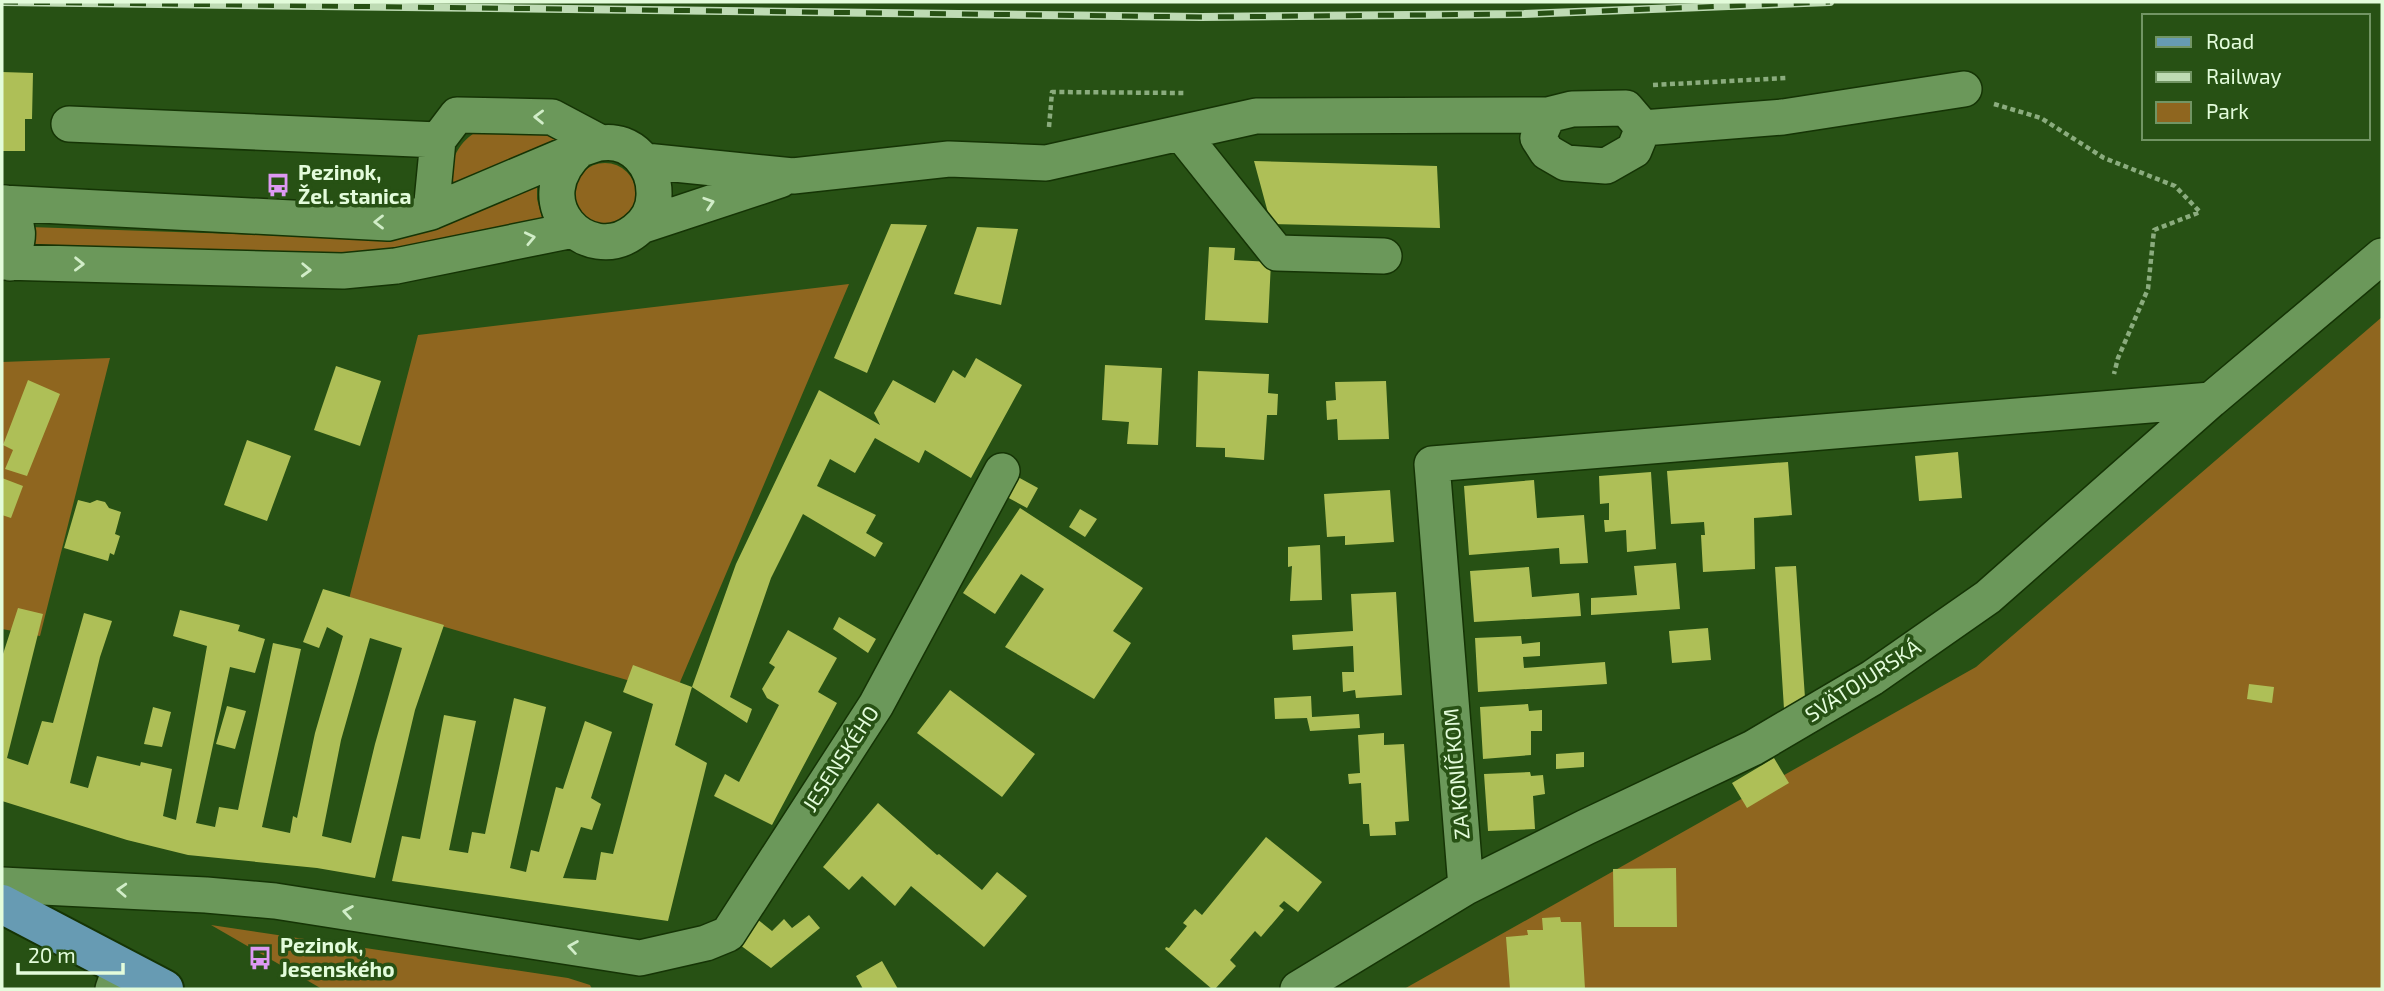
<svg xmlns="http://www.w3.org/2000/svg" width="2384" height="991" viewBox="0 0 2384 991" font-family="'Exo 2',sans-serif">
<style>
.green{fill:#8f661f}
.building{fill:#aebf57;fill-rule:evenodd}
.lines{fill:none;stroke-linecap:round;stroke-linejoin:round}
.minor-casing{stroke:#153405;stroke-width:38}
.major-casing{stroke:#153405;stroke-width:42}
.path{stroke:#8bac7e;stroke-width:4.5;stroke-dasharray:5 3.5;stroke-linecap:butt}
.minor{stroke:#6b985a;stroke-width:35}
.major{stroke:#679bb3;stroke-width:38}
.rail-casing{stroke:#bedbb4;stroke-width:8}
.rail{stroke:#275114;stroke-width:5;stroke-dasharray:16;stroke-linecap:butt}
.oneway{stroke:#d1edc8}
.labels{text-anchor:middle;stroke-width:7;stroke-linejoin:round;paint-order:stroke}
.poi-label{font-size:21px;font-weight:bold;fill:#e3fcdb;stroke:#275114;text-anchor:start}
.street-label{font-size:21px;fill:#e3fcdb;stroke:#275114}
</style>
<rect width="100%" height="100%" fill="#275114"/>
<path class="green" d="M 479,130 L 556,132 L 559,138 L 456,188 C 444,165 459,141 479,130 Z
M574 194a31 31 0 1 1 62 0a31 31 0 1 1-62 0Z
M 537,186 L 537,199 L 544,225 L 387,258 L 31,249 L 30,227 L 376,239 Z
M 849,284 L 675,694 L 349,599 L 418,335 Z
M 2382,317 L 2382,989 L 1404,989 L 1976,667 Z
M 110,358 L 40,636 L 2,629 L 2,362 Z
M 211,925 L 568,978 L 590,985 L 592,989 L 322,989 Z"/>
<path class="building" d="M 2,72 L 33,73 L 32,119 L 25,119 L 25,151 L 3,151 Z
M 1254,161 L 1437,166 L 1440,228 L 1271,224 Z
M 891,224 L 927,225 L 867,373 L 834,358 Z
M 977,227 L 1018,229 L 1001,305 L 954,294 Z
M 1209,247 L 1235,248 L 1234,260 L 1271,262 L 1268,323 L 1205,320 Z
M 976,358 L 1022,385 L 971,478 L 925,450 L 919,463 L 875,438 L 855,473 L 830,459 L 817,486 L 876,515 L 866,533 L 883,543 L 875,557 L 803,514 L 771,578 L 730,697 L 752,709 L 747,723 L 692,687 L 736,564 L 819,390 L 880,425 L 874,413 L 893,380 L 935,403 L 953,370 L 965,378 Z
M 1105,365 L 1162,368 L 1158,445 L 1127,444 L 1129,422 L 1102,420 Z
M 336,366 L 381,381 L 360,446 L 314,430 Z
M 1198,371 L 1269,374 L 1268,393 L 1278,394 L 1277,415 L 1267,415 L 1264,460 L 1225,457 L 1225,448 L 1196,447 Z
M 28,380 L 60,394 L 27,476 L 5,469 L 13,450 L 3,445 Z
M 1386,381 L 1389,439 L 1338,440 L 1337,419 L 1327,420 L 1326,401 L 1336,400 L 1335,382 Z
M 247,440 L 291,456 L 267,521 L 224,505 Z
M 1958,452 L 1962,498 L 1919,501 L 1915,456 Z
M 1788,462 L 1792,515 L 1754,518 L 1755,569 L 1703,572 L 1701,535 L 1705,535 L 1704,522 L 1671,524 L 1667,471 Z
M 1651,472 L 1656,549 L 1627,552 L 1626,530 L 1605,532 L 1604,520 L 1609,520 L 1609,503 L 1600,504 L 1599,476 Z
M 1016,476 L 1038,488 L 1027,508 L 1005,496 Z
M 2,478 L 23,486 L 11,518 L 2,515 Z
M 1534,480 L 1537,518 L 1584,515 L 1588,563 L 1560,564 L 1559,548 L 1469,555 L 1464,486 Z
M 1390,490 L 1394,542 L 1345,545 L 1345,536 L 1327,537 L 1324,494 Z
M 78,500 L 90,503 L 97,500 L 105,502 L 109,508 L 121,512 L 115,534 L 120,536 L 114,555 L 110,553 L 108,561 L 64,548 Z
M 1020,508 L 1143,588 L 1113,631 L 1131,643 L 1094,699 L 1005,647 L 1044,589 L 1021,574 L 995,614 L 963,593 Z
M 1080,509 L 1097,519 L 1085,537 L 1069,527 Z
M 1320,545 L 1322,600 L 1290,601 L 1292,566 L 1288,567 L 1288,547 Z
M 1676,563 L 1680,609 L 1591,615 L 1591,598 L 1637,595 L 1634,566 Z
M 1796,566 L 1805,698 L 1784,709 L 1775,567 Z
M 1529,567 L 1532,597 L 1579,593 L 1581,616 L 1474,622 L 1470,571 Z
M 323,589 L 444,625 L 415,710 L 375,878 L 317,868 L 188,855 L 127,840 L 2,801 L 2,657 L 18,608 L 43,614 L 7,758 L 28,765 L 42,721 L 53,723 L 84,613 L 112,621 L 100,657 L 70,783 L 88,788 L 97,756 L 140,766 L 141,762 L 172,769 L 163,816 L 176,820 L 207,646 L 173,636 L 180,610 L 240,625 L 238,631 L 265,639 L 255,673 L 230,667 L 196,823 L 215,827 L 219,807 L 238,810 L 273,643 L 301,649 L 262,827 L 290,833 L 293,816 L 297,818 L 315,733 L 343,636 L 327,627 L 319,648 L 303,642 ZM 370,638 L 402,648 L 375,744 L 351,843 L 322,836 L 341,740 Z
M 1396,592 L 1402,695 L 1356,698 L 1355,690 L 1343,692 L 1342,672 L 1354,672 L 1353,646 L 1293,650 L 1292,635 L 1353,631 L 1351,594 Z
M 839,617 L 876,639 L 868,653 L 833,629 Z
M 1708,628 L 1711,660 L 1672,663 L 1669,631 Z
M 788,630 L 837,658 L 818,692 L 837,703 L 772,825 L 714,796 L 725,774 L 739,782 L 779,705 L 767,698 L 762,689 L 775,667 L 769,663 Z
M 1521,636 L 1522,644 L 1540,642 L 1540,656 L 1523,657 L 1524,668 L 1605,662 L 1607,684 L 1478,692 L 1475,638 Z
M 633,665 L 692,687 L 675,745 L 707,763 L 668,921 L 392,881 L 402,836 L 420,839 L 444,715 L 476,721 L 449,850 L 468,853 L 472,832 L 485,834 L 514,698 L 546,707 L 510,868 L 526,872 L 531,850 L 539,852 L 556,787 L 563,789 L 585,721 L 612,732 L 591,798 L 601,804 L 592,830 L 581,827 L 563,878 L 596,880 L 601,852 L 613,854 L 653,704 L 623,692 Z
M 2249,684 L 2274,687 L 2272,703 L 2247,699 Z
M 950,690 L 1035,754 L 1002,797 L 917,733 Z
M 1311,696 L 1312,717 L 1359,714 L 1360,728 L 1310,731 L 1307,718 L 1275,719 L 1274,698 Z
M 1528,704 L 1529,711 L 1542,710 L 1542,731 L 1531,731 L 1531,755 L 1483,759 L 1480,707 Z
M 227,706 L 246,711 L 235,749 L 216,744 Z
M 153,707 L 171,712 L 162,747 L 144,744 Z
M 1384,733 L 1384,745 L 1404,744 L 1409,821 L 1395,822 L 1396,835 L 1370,836 L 1369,824 L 1363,824 L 1361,783 L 1349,784 L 1348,774 L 1360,773 L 1358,735 Z
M 1584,752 L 1584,767 L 1556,769 L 1556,754 Z
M 1774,758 L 1789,783 L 1747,808 L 1732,783 Z
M 1530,772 L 1531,776 L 1543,775 L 1545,794 L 1533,796 L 1535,829 L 1488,831 L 1484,774 Z
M 878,803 L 937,855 L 939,854 L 982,890 L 997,872 L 1027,896 L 984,947 L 911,886 L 895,906 L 862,876 L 849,890 L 823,867 Z
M 1266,837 L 1322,882 L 1298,912 L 1284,901 L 1279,906 L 1284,910 L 1261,937 L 1255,931 L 1230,960 L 1236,966 L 1215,989 L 1212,989 L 1165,949 L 1166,947 L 1169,948 L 1187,926 L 1183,923 L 1195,909 L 1202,915 Z
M 1676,868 L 1677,927 L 1614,927 L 1613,869 Z
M 809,915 L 820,928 L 771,968 L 736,942 L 757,919 L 772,931 L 784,919 L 792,928 Z
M 1560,917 L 1561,922 L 1581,922 L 1585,989 L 1510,989 L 1506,937 L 1528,935 L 1527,930 L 1543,930 L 1542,918 Z
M 882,961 L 898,989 L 863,989 L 856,976 Z"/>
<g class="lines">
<g class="minor-casing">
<path id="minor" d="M 69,124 L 438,140
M 1643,128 L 1626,108 L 1572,109 L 1548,115 L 1538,138 L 1547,152 L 1566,163 L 1606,166 L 1634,150 L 1643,128 L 1783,117 L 1964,89
M 1181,133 L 1277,253 L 1384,256
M 645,161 L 793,176 L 949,159 L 1046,163 L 1256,116 L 1548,115
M 2,203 L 388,223 L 431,212 L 580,149 C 587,147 594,144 601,143 C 632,138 655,166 654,195 C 654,210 647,222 635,231 C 588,268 521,202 580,149
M 6,203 C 20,228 21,236 10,263
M 431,212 L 438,140 L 457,115 L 552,117 L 601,143
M 644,225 L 780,180
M 2,262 L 343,271 L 396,266 L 573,230
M 2,885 L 206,895 L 275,901 L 640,958 L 706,943 L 728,934 L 876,705 L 1002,471
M 1466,887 L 1432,464 L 2211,400
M 113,989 L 121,966
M 1298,989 L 1466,887 L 1586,827 L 1753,748 L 1872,678 L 1988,597 L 2211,400 L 2382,256"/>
</g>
<g class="major-casing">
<path id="major" d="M 2,904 L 164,989"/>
</g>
<path class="path" d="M 1653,85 L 1787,78
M 1994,104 L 2041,118 L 2104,158 L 2175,186 L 2200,212 L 2154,230 L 2148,289 L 2118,358 L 2114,374
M 1049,127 L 1052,92 L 1186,93"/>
<use href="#minor" class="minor"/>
<use href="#major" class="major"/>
<g class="rail-casing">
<path id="rail" d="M 2,2 L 1201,17 L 1524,14 L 1830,2"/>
</g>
<use href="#rail" class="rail"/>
</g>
<defs><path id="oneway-chevron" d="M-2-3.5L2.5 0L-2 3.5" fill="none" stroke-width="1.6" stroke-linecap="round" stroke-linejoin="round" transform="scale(1.75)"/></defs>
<g class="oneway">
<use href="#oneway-chevron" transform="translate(539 117) rotate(-179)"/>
<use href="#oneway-chevron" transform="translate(709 203) rotate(-18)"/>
<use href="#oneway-chevron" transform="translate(379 222) rotate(-180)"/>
<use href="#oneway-chevron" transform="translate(530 238) rotate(-12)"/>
<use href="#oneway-chevron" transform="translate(79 264) rotate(1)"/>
<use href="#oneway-chevron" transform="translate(306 270) rotate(2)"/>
<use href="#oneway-chevron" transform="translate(122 890) rotate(-177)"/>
<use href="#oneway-chevron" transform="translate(348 912) rotate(-171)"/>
<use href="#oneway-chevron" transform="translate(573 947) rotate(-171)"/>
</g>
<defs>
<g id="bus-bare" transform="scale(1.89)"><path d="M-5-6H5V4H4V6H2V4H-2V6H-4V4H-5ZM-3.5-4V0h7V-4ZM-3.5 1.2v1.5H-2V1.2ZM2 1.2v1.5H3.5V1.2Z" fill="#dd99f3" stroke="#275114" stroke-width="2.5" paint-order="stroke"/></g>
</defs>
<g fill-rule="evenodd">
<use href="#bus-bare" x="278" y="185"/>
<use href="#bus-bare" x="260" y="958"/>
</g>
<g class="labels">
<g class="poi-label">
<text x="298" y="180">Pezinok,<tspan x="298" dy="24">Žel. stanica</tspan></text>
<text x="280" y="953">Pezinok,<tspan x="280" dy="24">Jesenského</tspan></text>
</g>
<g class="street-label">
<text transform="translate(1863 681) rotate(-33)" y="7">SVÄTOJURSKÁ</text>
<text transform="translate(841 759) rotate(-57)" y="7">JESENSKÉHO</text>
<text transform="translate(1457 774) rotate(-95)" y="7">ZA KONÍČKOM</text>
</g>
</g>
<rect width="2384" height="991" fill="none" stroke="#e3fcdb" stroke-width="7"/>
<rect x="2142" y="14" width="228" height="126" fill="#275114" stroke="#729564" stroke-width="2"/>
<rect x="2156" y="37" width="35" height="10" fill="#679bb3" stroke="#729564" stroke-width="2"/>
<text x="2206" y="49" font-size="21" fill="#e3fcdb">Road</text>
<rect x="2156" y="72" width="35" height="10" fill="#bedbb4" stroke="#729564" stroke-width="2"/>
<text x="2206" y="84" font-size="21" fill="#e3fcdb">Railway</text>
<rect x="2156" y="102" width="35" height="21" fill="#8f661f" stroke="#729564" stroke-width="2"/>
<text x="2206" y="119" font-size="21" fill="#e3fcdb">Park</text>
<path d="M18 963v10h105v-10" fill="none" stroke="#e3fcdb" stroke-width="3.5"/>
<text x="28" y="963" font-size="21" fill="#e3fcdb" stroke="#275114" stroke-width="5" paint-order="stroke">20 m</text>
</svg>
